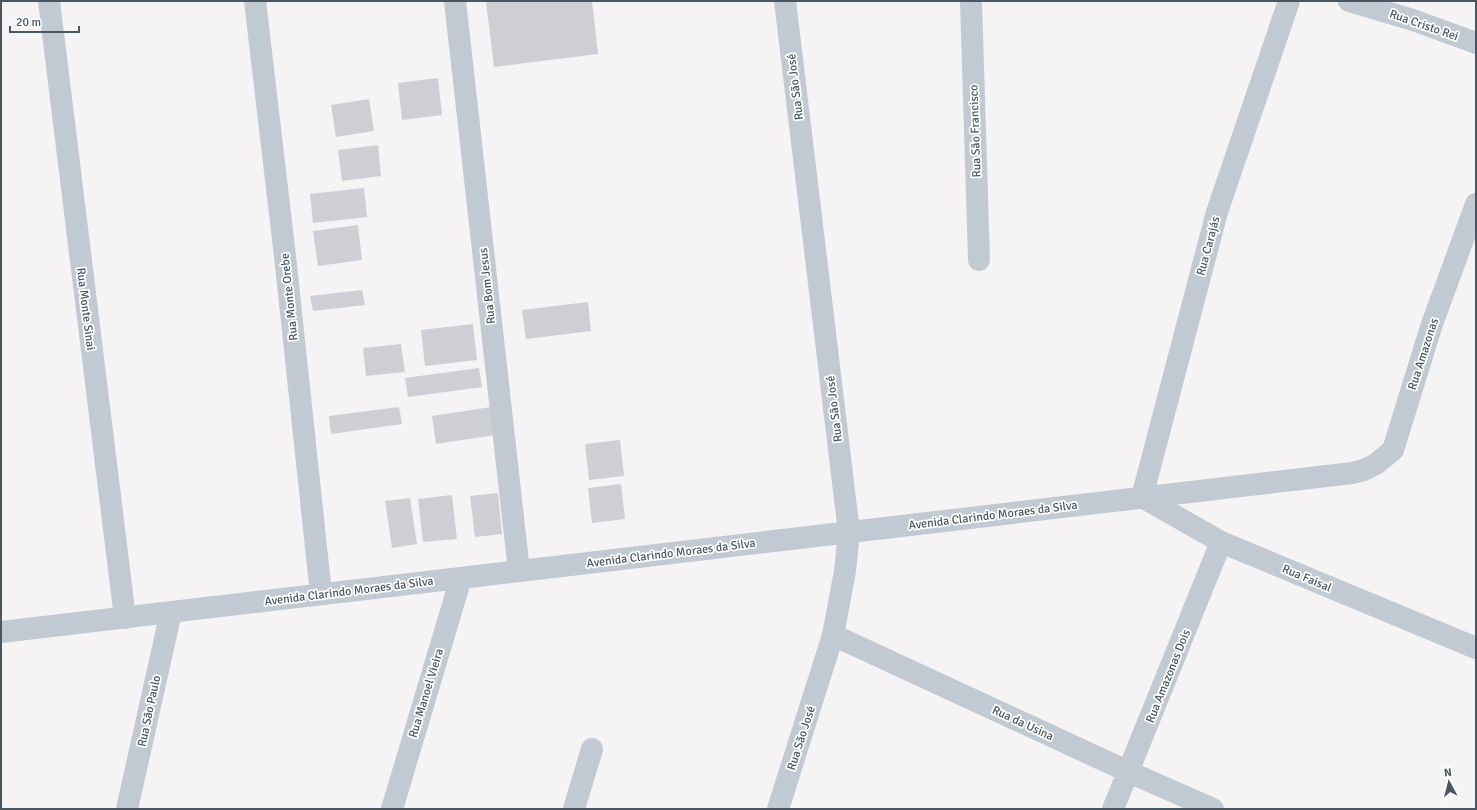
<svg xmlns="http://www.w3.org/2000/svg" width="1477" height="810" viewBox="0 0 1477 810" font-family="Signika,sans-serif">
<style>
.building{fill:#cdcfd5}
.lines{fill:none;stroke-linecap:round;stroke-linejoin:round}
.minor{stroke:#c1cad2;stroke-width:22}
.labels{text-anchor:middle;stroke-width:3.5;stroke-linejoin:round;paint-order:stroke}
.street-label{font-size:12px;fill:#4a5661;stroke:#fff}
</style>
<rect width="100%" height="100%" fill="#f5f3f3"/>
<path class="building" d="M 486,1 L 592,1 L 598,54 L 494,67 Z
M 438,78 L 442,115 L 402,120 L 398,83 Z
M 369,99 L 374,131 L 336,137 L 331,105 Z
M 378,145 L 381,176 L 342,181 L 338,150 Z
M 364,188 L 367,217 L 313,223 L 310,194 Z
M 358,225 L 362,260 L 318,266 L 313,231 Z
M 362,290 L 365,305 L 313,311 L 310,296 Z
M 588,302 L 591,331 L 526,339 L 522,310 Z
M 473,324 L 477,360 L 425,366 L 421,330 Z
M 401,344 L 405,372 L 366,376 L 363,348 Z
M 479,368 L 482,387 L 408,397 L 405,378 Z
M 399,407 L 402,424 L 331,434 L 329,416 Z
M 491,407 L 495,435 L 436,444 L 432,416 Z
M 620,440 L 624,476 L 589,480 L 585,444 Z
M 621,484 L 625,519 L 592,523 L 588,488 Z
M 498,493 L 502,534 L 475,537 L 470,496 Z
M 452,495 L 457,539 L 423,542 L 418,499 Z
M 410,498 L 417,544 L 392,548 L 385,501 Z"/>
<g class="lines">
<path class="minor" d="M 49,1 L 125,618
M 255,1 L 285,256 L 321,594
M 455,1 L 519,571
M 971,1 L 979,260
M 1289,1 L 1217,212 L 1142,497 L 1221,542 L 1476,648
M 1349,1 L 1413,20 L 1476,43
M 1,632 L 1352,473 L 1364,470 L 1376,464 L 1393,450 L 1432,324 L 1476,204
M 833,635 L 1129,772 L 1213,809
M 127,809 L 171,612
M 392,809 L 461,578
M 574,809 L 592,749
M 778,809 L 833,635 L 845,571 L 849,532 L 785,1
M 1113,809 L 1221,542"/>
</g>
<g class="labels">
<g class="street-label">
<text transform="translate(1424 25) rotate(19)" y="4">Rua Cristo Rei</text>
<text transform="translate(795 87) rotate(-97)" y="4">Rua São José</text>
<text transform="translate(975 131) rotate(-92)" y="4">Rua São Francisco</text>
<text transform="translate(1208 246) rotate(-75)" y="4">Rua Carajás</text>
<text transform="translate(487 286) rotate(-96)" y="4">Rua Bom Jesus</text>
<text transform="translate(289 297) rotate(-96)" y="4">Rua Monte Orebe</text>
<text transform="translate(86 309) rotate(83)" y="4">Rua Monte Sinai</text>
<text transform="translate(1423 354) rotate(-72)" y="4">Rua Amazonas</text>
<text transform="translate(834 409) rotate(-97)" y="4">Rua São José</text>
<text transform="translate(993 515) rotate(-7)" y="4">Avenida Clarindo Moraes da Silva</text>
<text transform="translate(671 553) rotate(-7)" y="4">Avenida Clarindo Moraes da Silva</text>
<text transform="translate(1307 578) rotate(23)" y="4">Rua Faisal</text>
<text transform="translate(349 591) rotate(-7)" y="4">Avenida Clarindo Moraes da Silva</text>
<text transform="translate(1168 676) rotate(-68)" y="4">Rua Amazonas Dois</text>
<text transform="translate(426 693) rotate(-73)" y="4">Rua Manoel Vieira</text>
<text transform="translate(149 711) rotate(-78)" y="4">Rua São Paulo</text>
<text transform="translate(1023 723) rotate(25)" y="4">Rua da Usina</text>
<text transform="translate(801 738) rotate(-72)" y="4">Rua São José</text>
</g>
</g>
<rect width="1477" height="810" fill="none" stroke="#4a5661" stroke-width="4"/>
<g transform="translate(1449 782) rotate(353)" stroke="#ffffff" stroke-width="3" paint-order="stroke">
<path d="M0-3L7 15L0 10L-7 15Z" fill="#4a5661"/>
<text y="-6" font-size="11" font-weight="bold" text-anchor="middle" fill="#4a5661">N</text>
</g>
<path d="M10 26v6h69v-6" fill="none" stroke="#4a5661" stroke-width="2"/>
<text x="16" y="26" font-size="12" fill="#4a5661" stroke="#ffffff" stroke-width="3" paint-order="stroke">20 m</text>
</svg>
